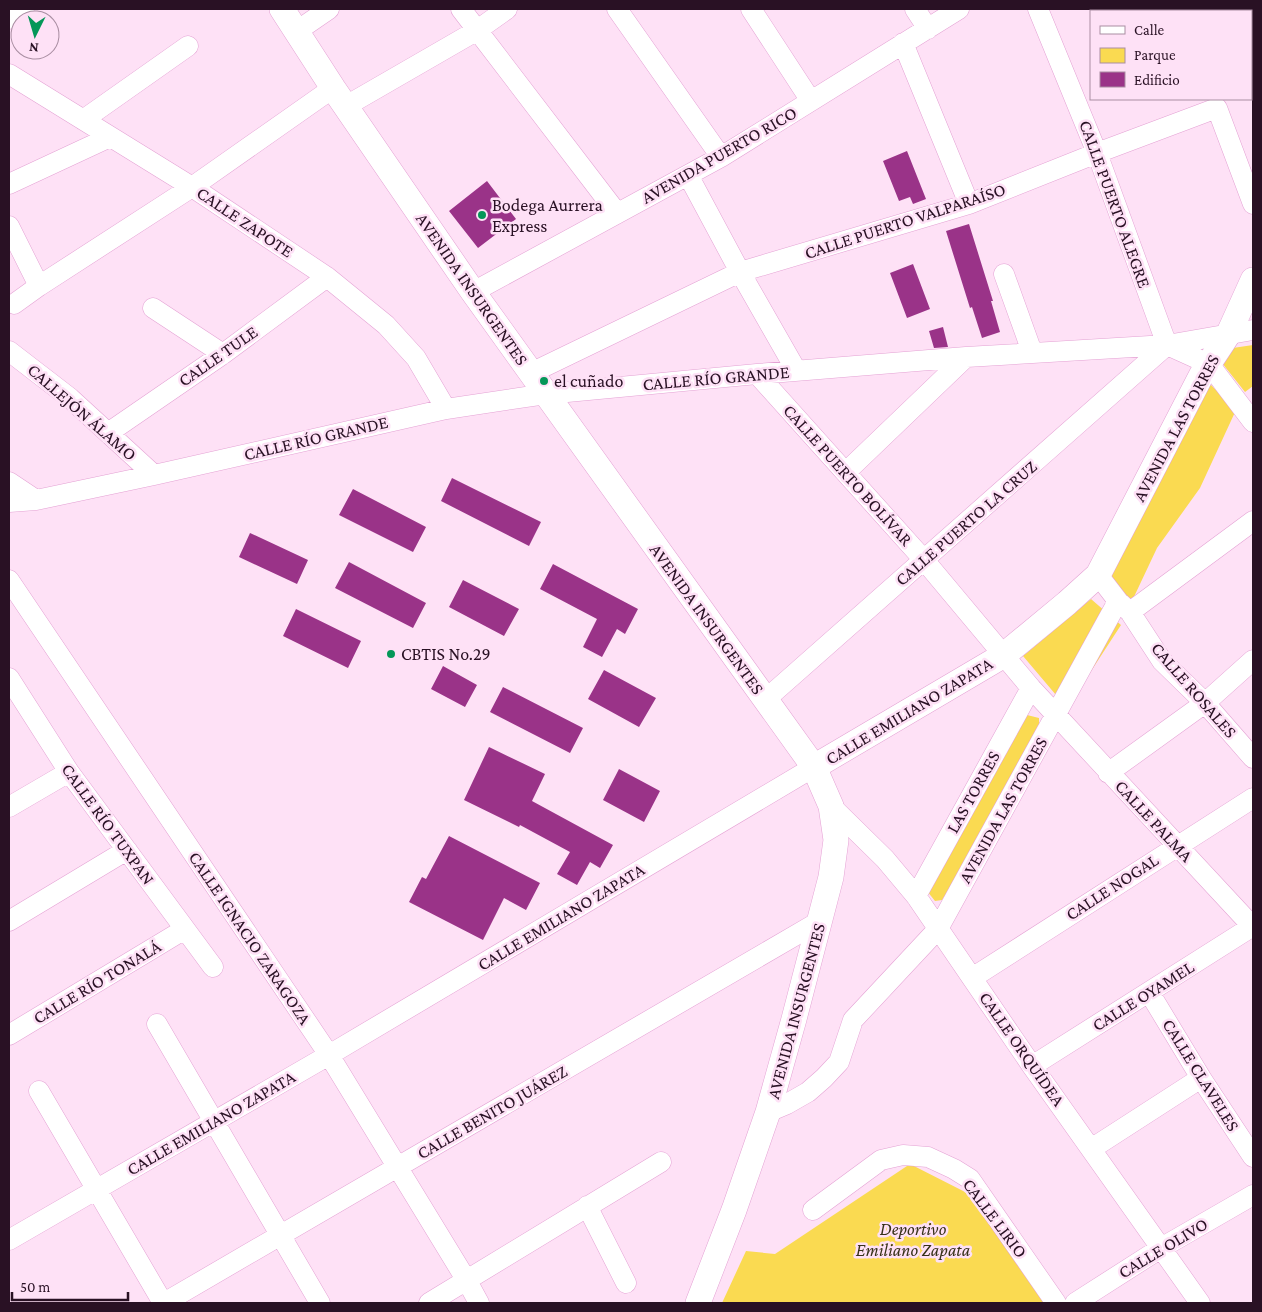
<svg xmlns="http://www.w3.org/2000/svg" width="1262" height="1312" viewBox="0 0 1262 1312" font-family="'Crimson Pro',serif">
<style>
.green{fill:#fada51}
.building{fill:#9a3388}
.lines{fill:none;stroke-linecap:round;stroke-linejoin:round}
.minor-casing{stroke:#e4a2d4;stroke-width:21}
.major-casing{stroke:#e4a2d4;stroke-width:26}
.minor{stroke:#fff;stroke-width:20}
.major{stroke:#fff;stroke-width:25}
.poi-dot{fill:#049758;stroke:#fee1f6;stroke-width:2}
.labels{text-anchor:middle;stroke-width:5;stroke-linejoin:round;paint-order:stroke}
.street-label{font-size:18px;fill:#291124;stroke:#fee1f6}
.poi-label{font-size:18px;fill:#291124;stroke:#fee1f6;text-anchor:start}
.park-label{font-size:18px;font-style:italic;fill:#373119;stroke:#fee1f6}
</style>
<rect width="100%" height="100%" fill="#fee1f6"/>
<path class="green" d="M 1253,345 L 1253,386 L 1245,392 L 1222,363 L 1226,349 Z
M 1204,378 L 1236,410 L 1200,488 L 1157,548 L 1132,601 L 1106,578 Z
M 1091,599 L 1121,625 L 1067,708 L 1023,656 Z
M 1027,715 L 1039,718 L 1039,728 L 964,867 L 942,900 L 935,901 L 927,891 Z
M 910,1164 L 971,1195 L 1052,1303 L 722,1303 L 746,1251 L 775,1254 Z"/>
<path class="building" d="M 907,151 L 926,199 L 913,204 L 910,197 L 899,201 L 883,161 Z
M 487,181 L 516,219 L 478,248 L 449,211 Z
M 969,224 L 993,301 L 991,301 L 1000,332 L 982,338 L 972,307 L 970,308 L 946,231 Z
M 913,264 L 930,309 L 907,318 L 890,273 Z
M 943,327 L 948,347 L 934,348 L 929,331 Z
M 452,478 L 541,522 L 529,546 L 441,501 Z
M 353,489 L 426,527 L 413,552 L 339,515 Z
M 250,533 L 308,560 L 297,584 L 239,557 Z
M 349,562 L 426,603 L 413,628 L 335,588 Z
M 553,564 L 638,609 L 625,634 L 617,629 L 602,657 L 583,647 L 597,619 L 540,589 Z
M 463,580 L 519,609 L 504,636 L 449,607 Z
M 296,609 L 361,641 L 348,668 L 283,636 Z
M 443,666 L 477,685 L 465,707 L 431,689 Z
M 604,670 L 656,698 L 639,727 L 588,699 Z
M 503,687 L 583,728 L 570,753 L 490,712 Z
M 489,747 L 545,774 L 532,801 L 613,845 L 600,868 L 590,862 L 577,885 L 557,874 L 570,852 L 520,825 L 519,827 L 464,800 Z
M 619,769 L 660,791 L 644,822 L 603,800 Z
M 449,836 L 540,883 L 526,910 L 504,898 L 483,940 L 409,902 L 422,877 L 426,879 Z"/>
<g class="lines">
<g class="minor-casing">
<path id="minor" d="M 461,9 L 617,213
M 617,9 L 721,157
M 751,9 L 811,101
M 915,9 L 928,29
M 1038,9 L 1097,153 L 1167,345
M 1158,9 L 1161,11
M 9,19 L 24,9
M 297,31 L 329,9
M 903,43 L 969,204
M 9,74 L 192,187 L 327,277 L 386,325 L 416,358 L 446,409
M 1251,85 L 1253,87
M 346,106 L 476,31 L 507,9
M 83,120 L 188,46
M 688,175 L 740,272 L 796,370
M 9,184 L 110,137
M 9,226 L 39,286
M 1004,274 L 1032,352
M 473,292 L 721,157 L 959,9
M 14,304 L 39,286 L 192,187 L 333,88
M 153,308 L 223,354
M 1167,345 L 1209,364 L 1253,422
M 9,351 L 70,398 L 154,475
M 531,373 L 740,272 L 969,204 L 1097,153 L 1217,108 L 1253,204
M 757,374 L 924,560 L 1031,688 L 1253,927
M 108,433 L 223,354 L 327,277
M 846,472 L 966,357
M 9,482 L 36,500
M 9,502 L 36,500 L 154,475 L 446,409 L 546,394 L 757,374 L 966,357 L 1167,345 L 1253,330
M 1098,575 L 1118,601 L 1130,612 L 1162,661 L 1205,703 L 1253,758
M 9,580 L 329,1055 L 467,1281 L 479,1303
M 1130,612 L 1253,521
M 9,678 L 69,772 L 213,967
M 765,700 L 1167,345
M 1108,773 L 1205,703 L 1253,660
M 831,806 L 885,859 L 916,896 L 1032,1066 L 1200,1303
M 9,807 L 69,772
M 916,896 L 1031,688
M 9,921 L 127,850
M 972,978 L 1253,798
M 1149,992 L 1201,1078 L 1253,1157
M 157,1024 L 320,1303
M 9,1035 L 185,929
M 1032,1066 L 1253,926
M 39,1091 L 163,1303
M 768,1112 L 787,1104 L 808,1092 L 824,1078 L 839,1062 L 853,1020 L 938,929 L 1118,601
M 1091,1149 L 1201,1078
M 587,1206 L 626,1283
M 813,1210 L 881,1160 L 903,1155 L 928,1157 L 954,1169 L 970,1179 L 1056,1303
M 9,1240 L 329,1055 L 814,767
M 164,1303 L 820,921
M 429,1303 L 661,1162
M 1075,1303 L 1161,1248 L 1253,1195"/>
</g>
<g class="major-casing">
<path id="major" d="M 282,9 L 333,88 L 473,292 L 814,767 L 831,806 L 836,840 L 831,877 L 794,1019 L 768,1112 L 734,1210 L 698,1303
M 814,767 L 1004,655 L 1067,603 L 1098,575 L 1202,374 L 1229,333 L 1253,280"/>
</g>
<use href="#minor" class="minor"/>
<use href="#major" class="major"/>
</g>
<g class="poi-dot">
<circle cx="482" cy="215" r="5"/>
<circle cx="544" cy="381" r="5"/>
<circle cx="391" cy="654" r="5"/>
</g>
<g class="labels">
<g class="street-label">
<text transform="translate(719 155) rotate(-30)" y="6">AVENIDA PUERTO RICO</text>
<text transform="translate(1115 204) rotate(70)" y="6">CALLE PUERTO ALEGRE</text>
<text transform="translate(905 221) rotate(-18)" y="6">CALLE PUERTO VALPARAÍSO</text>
<text transform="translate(245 222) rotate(34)" y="6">CALLE ZAPOTE</text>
<text transform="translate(472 289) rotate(55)" y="6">AVENIDA INSURGENTES</text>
<text transform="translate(218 356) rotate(-35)" y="6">CALLE TULE</text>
<text transform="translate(716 378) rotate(-5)" y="6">CALLE RÍO GRANDE</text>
<text transform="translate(82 412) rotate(41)" y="6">CALLEJÓN ÁLAMO</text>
<text transform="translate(1176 428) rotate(-62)" y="6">AVENIDA LAS TORRES</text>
<text transform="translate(316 438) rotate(-13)" y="6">CALLE RÍO GRANDE</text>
<text transform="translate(848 475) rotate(48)" y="6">CALLE PUERTO BOLÍVAR</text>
<text transform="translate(966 523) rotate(-41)" y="6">CALLE PUERTO LA CRUZ</text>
<text transform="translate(707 619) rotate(54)" y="6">AVENIDA INSURGENTES</text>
<text transform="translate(1194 690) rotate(49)" y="6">CALLE ROSALES</text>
<text transform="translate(909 711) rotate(-31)" y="6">CALLE EMILIANO ZAPATA</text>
<text transform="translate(973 792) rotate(-61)" y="6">LAS TORRES</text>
<text transform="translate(1003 810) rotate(-61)" y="6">AVENIDA LAS TORRES</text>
<text transform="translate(1154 821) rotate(47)" y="6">CALLE PALMA</text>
<text transform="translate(108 824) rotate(54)" y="6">CALLE RÍO TUXPAN</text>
<text transform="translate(1112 887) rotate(-33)" y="6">CALLE NOGAL</text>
<text transform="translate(561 917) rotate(-31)" y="6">CALLE EMILIANO ZAPATA</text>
<text transform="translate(250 938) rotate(56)" y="6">CALLE IGNACIO ZARAGOZA</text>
<text transform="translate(97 982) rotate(-31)" y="6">CALLE RÍO TONALÁ</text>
<text transform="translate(1143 996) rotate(-32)" y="6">CALLE OYAMEL</text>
<text transform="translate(796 1011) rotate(-75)" y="6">AVENIDA INSURGENTES</text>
<text transform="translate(1022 1049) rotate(55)" y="6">CALLE ORQUÍDEA</text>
<text transform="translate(1201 1075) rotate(58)" y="6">CALLE CLAVELES</text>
<text transform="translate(492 1112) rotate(-30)" y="6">CALLE BENITO JUÁREZ</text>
<text transform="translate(211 1123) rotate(-30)" y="6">CALLE EMILIANO ZAPATA</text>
<text transform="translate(995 1218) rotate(53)" y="6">CALLE LIRIO</text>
<text transform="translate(1163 1248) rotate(-31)" y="6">CALLE OLIVO</text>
</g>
<g class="poi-label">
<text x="492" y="211">Bodega Aurrera<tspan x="492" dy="21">Express</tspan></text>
<text x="554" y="387">el cuñado</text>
<text x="401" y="660">CBTIS No.29</text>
</g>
<g class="park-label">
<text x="913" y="1235">Deportivo<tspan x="913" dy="21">Emiliano Zapata</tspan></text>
</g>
</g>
<rect width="1262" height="1312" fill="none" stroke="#291124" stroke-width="20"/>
<rect x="1090" y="10" width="162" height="90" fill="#fee1f6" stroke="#a98ea2"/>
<rect x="1100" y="26" width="25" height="8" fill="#ffffff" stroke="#a98ea2"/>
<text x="1134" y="35" font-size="15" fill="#291124">Calle</text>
<rect x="1100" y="48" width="25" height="15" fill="#fada51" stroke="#a98ea2"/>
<text x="1134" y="60" font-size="15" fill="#291124">Parque</text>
<rect x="1100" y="72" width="25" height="15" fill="#9a3388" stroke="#a98ea2"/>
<text x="1134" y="85" font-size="15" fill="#291124">Edificio</text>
<g transform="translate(35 35) rotate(185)"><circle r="24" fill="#fee1f6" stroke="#a98ea2"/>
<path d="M0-4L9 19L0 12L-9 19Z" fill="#049758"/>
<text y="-8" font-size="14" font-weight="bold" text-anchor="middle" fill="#291124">N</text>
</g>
<path d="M12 1292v8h116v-8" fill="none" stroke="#291124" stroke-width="2.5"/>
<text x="20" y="1292" font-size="15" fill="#291124" stroke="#fee1f6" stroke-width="4" paint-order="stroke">50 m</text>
</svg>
